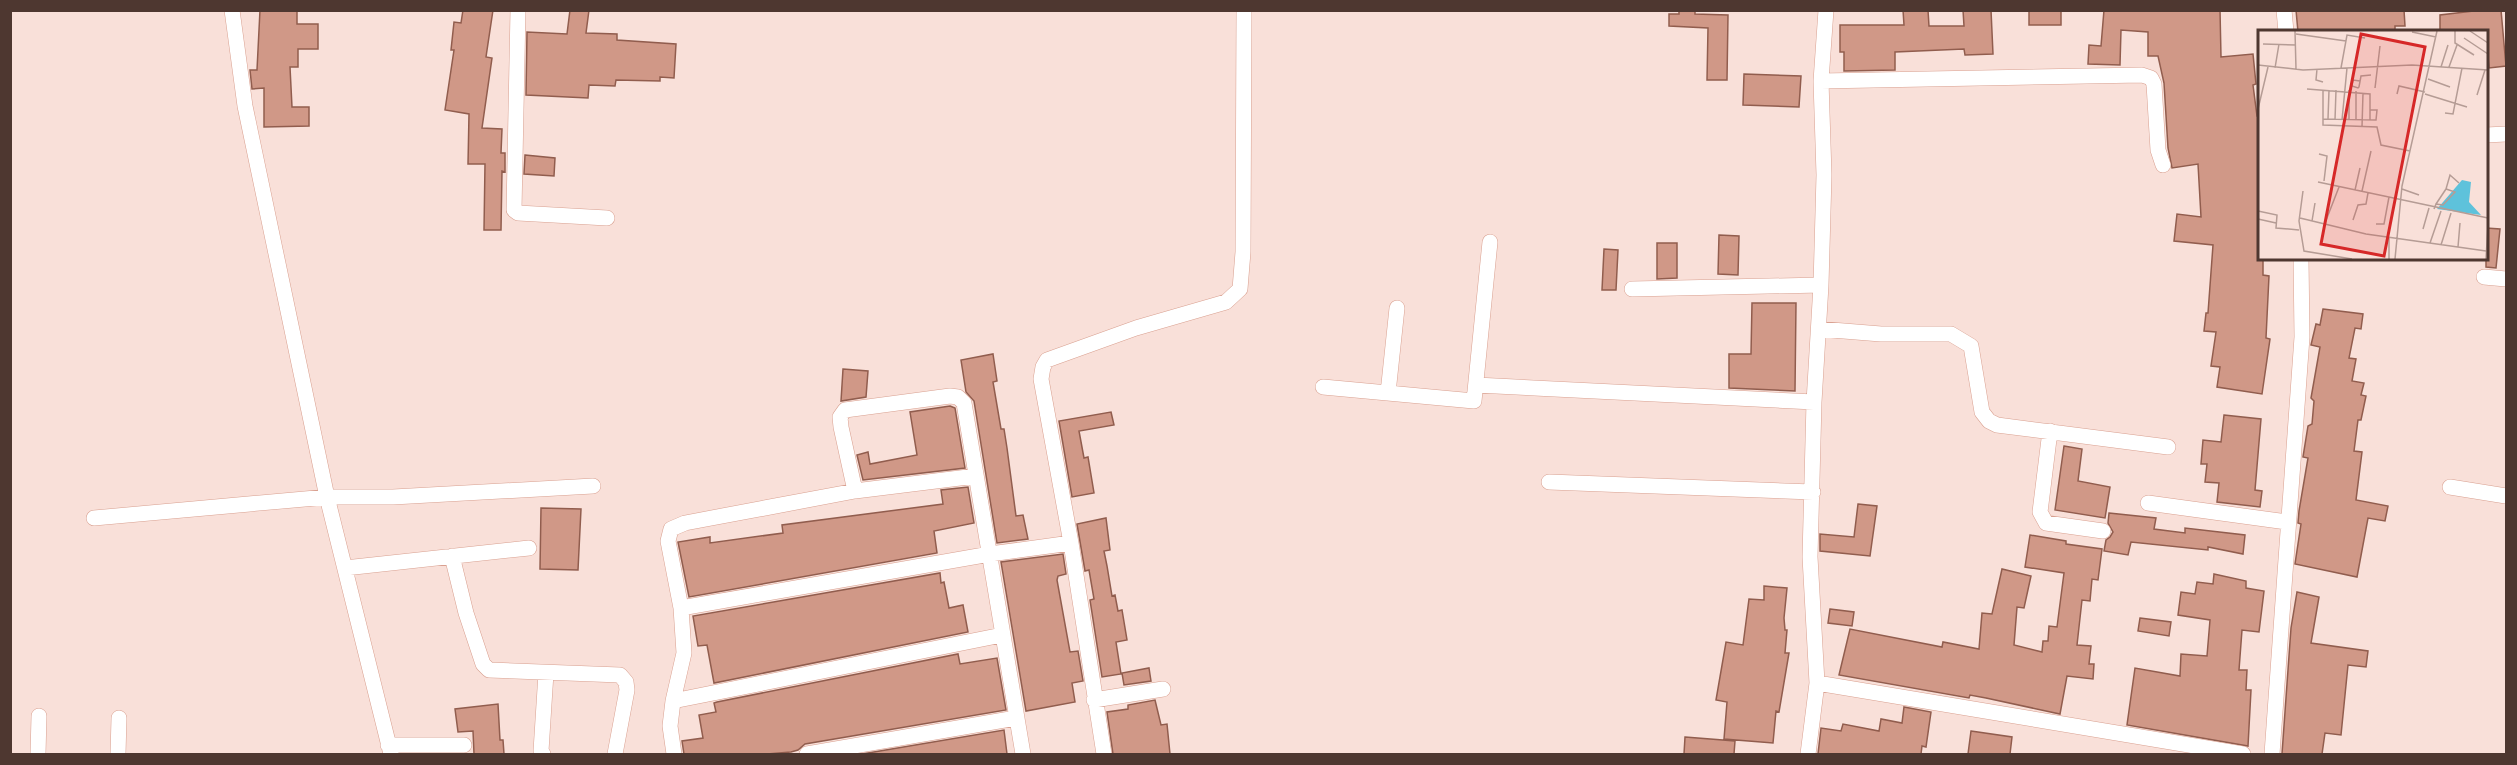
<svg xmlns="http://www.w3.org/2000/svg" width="2517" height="765" viewBox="0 0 2517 765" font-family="Karla,sans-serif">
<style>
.building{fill:#d09887;stroke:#915d4e;stroke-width:1.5}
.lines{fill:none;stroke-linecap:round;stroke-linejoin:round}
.minor-casing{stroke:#d9a090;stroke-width:16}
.minor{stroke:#fff;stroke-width:15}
.inset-road{fill:none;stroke:#b59c95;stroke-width:1.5}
.view{fill:#d62828;fill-opacity:0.15;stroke:#d62828;stroke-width:3}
.inset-edge{fill:none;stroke:#4e3730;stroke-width:3}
</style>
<rect width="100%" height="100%" fill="#f9e0d9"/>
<path class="building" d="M 260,10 L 297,10 L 297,24 L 318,24 L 318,49 L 298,49 L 298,67 L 290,67 L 292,107 L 309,107 L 309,126 L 264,127 L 264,88 L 252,89 L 250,70 L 257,70 Z
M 463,10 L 493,10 L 486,57 L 492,58 L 482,128 L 502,129 L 501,153 L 505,153 L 505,172 L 502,171 L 501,230 L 484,230 L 485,164 L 468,164 L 469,114 L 445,110 L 454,50 L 451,50 L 454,22 L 461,23 Z
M 570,10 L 589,10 L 586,33 L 617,34 L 617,40 L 676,44 L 674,78 L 660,77 L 660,81 L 616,80 L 615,86 L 589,85 L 588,98 L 526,95 L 527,32 L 567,34 Z
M 1679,10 L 1695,10 L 1695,14 L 1728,15 L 1727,80 L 1707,80 L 1708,28 L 1669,26 L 1669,14 L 1679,14 Z
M 1903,10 L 1928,10 L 1929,26 L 1964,26 L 1963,10 L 1991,10 L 1993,54 L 1965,55 L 1964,49 L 1895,52 L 1895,70 L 1844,71 L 1844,52 L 1840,52 L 1840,25 L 1904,25 Z
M 2029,10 L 2061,10 L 2061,25 L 2029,25 Z
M 2104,10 L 2220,10 L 2221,57 L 2253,54 L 2256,84 L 2253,85 L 2257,116 L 2259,116 L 2259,260 L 2263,260 L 2263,275 L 2269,276 L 2266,338 L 2270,339 L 2262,394 L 2217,387 L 2220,367 L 2211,366 L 2216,332 L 2204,331 L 2206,313 L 2208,313 L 2213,245 L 2174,241 L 2177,214 L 2201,217 L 2198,164 L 2172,168 L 2168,148 L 2164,83 L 2158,56 L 2148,56 L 2148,32 L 2121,30 L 2120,65 L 2088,64 L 2089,45 L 2101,46 Z
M 2296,10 L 2404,10 L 2405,26 L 2395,26 L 2395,32 L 2298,32 Z
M 2482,10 L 2501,10 L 2506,66 L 2489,68 L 2486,32 L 2440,32 L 2440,15 Z
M 1744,74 L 1801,76 L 1799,107 L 1743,105 Z
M 525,155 L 555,158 L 554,176 L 524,174 Z
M 2486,228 L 2500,229 L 2496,268 L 2486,267 Z
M 1719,235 L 1739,236 L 1738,275 L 1718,274 Z
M 1657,243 L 1677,243 L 1677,278 L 1657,279 Z
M 1604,249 L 1618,250 L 1616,290 L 1602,290 Z
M 1752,303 L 1796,303 L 1795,391 L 1729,388 L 1729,354 L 1751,354 Z
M 2323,309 L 2363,314 L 2361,329 L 2355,328 L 2349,358 L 2356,359 L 2352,381 L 2364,383 L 2361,395 L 2366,396 L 2361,420 L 2358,420 L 2354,451 L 2362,452 L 2356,500 L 2388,506 L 2385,521 L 2368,518 L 2357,577 L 2295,564 L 2301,524 L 2298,523 L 2299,511 L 2308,458 L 2303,457 L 2308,426 L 2312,424 L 2314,401 L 2311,398 L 2320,347 L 2311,345 L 2316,324 L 2320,325 Z
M 993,354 L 997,381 L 993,382 L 1001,429 L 1004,429 L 1007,448 L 1016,516 L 1023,515 L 1028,539 L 997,543 L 974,401 L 966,392 L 961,360 Z
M 843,369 L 868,371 L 866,397 L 841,401 Z
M 950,406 L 955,408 L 965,468 L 863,480 L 857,455 L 868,452 L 870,464 L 917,455 L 910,412 Z
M 1111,412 L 1114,425 L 1079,431 L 1084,458 L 1088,457 L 1094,493 L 1072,497 L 1059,421 Z
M 2224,415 L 2261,419 L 2255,490 L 2262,491 L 2260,507 L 2217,502 L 2219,483 L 2205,482 L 2207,464 L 2201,464 L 2203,440 L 2221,442 Z
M 2064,446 L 2082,449 L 2078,481 L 2110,487 L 2105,518 L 2055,510 Z
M 968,487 L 974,523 L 934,531 L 937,553 L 689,597 L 678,542 L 710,537 L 710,543 L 783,533 L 782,525 L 943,504 L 941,490 Z
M 1858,504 L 1877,506 L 1870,556 L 1820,551 L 1820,534 L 1854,537 Z
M 541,508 L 581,509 L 578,570 L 540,569 Z
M 2109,513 L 2156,518 L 2154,529 L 2185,533 L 2185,528 L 2245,535 L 2243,554 L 2208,547 L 2208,550 L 2131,542 L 2128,555 L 2104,551 L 2106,540 L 2110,537 L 2113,532 L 2108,523 Z
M 1106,518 L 1110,550 L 1104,551 L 1107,566 L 1112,596 L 1115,595 L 1118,611 L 1122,610 L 1127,640 L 1116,642 L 1121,674 L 1102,677 L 1090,600 L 1094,599 L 1089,570 L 1085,571 L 1077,524 Z
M 2030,535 L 2066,541 L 2066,544 L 2102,549 L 2098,580 L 2092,579 L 2090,601 L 2082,600 L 2077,645 L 2091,646 L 2089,664 L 2094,664 L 2093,679 L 2067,676 L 2060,714 L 1986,698 L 1970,695 L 1969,698 L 1839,675 L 1850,629 L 1942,647 L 1943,642 L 1979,649 L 1982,613 L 1992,614 L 2002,569 L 2031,576 L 2024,608 L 2017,607 L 2014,645 L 2042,652 L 2043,641 L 2048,641 L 2049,626 L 2057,627 L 2064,573 L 2025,567 Z
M 1063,554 L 1066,574 L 1058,576 L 1057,580 L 1070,652 L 1078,651 L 1083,681 L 1072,683 L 1075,702 L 1026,711 L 1001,562 Z
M 940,573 L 941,583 L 944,582 L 949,608 L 963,605 L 968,632 L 714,683 L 707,645 L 698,646 L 693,616 Z
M 2214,574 L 2246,581 L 2246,588 L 2264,591 L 2259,632 L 2242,630 L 2239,670 L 2247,670 L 2246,690 L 2251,690 L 2248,746 L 2127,725 L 2135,668 L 2180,676 L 2181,654 L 2207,656 L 2210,620 L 2178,615 L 2181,592 L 2195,594 L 2197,582 L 2213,584 Z
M 1764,586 L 1787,588 L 1784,618 L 1785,630 L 1787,630 L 1785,653 L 1789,653 L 1779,712 L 1776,711 L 1773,743 L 1724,739 L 1727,702 L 1716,700 L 1726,642 L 1743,645 L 1749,599 L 1764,600 Z
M 2297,592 L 2319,597 L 2311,643 L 2368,651 L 2366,667 L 2348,665 L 2341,735 L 2325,733 L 2322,754 L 2282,754 L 2291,628 Z
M 1830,609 L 1854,612 L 1852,626 L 1828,623 Z
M 2140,618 L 2171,622 L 2169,636 L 2138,631 Z
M 958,654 L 960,664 L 997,658 L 1006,710 L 805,744 L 798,750 L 791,752 L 767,754 L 684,754 L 682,741 L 703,738 L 699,715 L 716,712 L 714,703 L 717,702 Z
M 1149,668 L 1151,681 L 1124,685 L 1122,673 Z
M 1155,700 L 1161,725 L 1167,724 L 1170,754 L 1113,754 L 1107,712 L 1128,709 L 1128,705 Z
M 498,704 L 500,740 L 503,740 L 504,754 L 474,754 L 473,731 L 458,732 L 455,709 Z
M 1904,707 L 1931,712 L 1926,747 L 1922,746 L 1921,754 L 1818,754 L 1821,728 L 1841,731 L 1843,724 L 1879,731 L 1881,719 L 1902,723 Z
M 1004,730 L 1007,754 L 862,754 Z
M 1971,731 L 2012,737 L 2010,754 L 1968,754 Z
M 1685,737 L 1735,741 L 1734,754 L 1684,754 Z"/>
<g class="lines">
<g class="minor-casing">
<path id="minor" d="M 232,10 L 245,106 L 327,497 L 391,754
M 518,10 L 514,210 L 518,213 L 607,218
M 2284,10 L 2286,32
M 1821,81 L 2142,75 L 2151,78 L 2154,84 L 2158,150 L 2163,165
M 2486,135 L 2506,134
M 2484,277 L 2506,279
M 1632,289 L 1821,285
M 1819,329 L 1881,334 L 1951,334 L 1971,346 L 1982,412 L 1989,421 L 1997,425 L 2168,447
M 1476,385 L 1814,402
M 1323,387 L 1474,401 L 1490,242
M 1388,393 L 1397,308
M 2050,431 L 2040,512 L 2046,523 L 2103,531
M 1549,482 L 1813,492
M 2450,487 L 2506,496
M 855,491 L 841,427 L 840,417 L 845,410 L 950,396 L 958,397 L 964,403 L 1023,754
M 2148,503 L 2287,522
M 94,518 L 327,497 L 393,497 L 593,486
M 452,556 L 466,613 L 483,664 L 489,670 L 620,675 L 626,682 L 627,690 L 615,754
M 345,568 L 529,548
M 681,608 L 990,554 L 1071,543
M 1817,683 L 2243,754
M 1094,700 L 1163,689
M 673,701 L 1002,635
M 388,745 L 464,745
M 38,754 L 39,716
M 118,754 L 119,718
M 543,754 L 541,751 L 546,673
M 674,754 L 670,726 L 673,701 L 684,653 L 681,608 L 668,541 L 671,529 L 685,523 L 855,491 L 976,476
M 807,754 L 1016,718
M 1104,754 L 1071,543 L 1041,379 L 1043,367 L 1047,360 L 1136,328 L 1226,302 L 1240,289 L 1243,252 L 1244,10
M 1808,754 L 1817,683 L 1810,557 L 1814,402 L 1821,285 L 1824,175 L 1821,81 L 1826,10
M 2272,754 L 2302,337 L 2301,258"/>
</g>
<use href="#minor" class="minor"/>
</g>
<g transform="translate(2258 30)">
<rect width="230" height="230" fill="#f9e0d9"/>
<path d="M 204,150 L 213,152 L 211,172 L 223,185 L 179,179 Z" fill="#5ec2db"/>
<path class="inset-road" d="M 37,1 L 38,39M 197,1 L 197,13 L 216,25M 212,1 L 230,13M 154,2 L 178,7M 38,4 L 88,11M 206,8 L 230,24M 5,14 L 38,15M 0,35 L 45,40 L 154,35 L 230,40M 183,37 L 190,15M 191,37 L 199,15M 17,38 L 21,14M 83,38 L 89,5 L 107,8M 59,39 L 58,50 L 65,52M 170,49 L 192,57M 102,51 L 95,50 L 94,56 L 100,58 L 101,57 L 103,46 L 113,45M 117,58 L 122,16M 49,59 L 112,64 L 112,90M 65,60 L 65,89M 98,61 L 98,89M 139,64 L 141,56 L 167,62M 167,64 L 209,77M 219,65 L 227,40M 0,79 L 10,37M 112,80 L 119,80 L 118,90 L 65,89 L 65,95 L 119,97 L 123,115 L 152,121M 187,83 L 195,84 L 204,38M 70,89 L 71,60M 77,90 L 78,60M 84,90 L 89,38M 91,90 L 91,60M 104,97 L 105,63M 61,124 L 69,126 L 66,151M 60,152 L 230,188M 144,159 L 161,165M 188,159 L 192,145 L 201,153M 97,160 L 102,138M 45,161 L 41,191 L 46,221 L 94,229M 104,161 L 113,121M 176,179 L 178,174 L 185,175 L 197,162 L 188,159 L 178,174M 0,181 L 19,185 L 18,198 L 41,200M 42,188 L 108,204 L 228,221M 0,189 L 18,193M 95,190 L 100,175 L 108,174 L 110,163M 54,191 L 57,173M 67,193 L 81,157M 118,194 L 126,194 L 131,167M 165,199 L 171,178M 131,207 L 131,229M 172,213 L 183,181M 183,215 L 193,183M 200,217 L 202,193M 137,229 L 144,156 L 179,1M 228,229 L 230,195"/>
<path class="view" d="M 103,4 L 167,17 L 126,226 L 63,214 Z"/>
<rect width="230" height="230" class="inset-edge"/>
</g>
<rect width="2517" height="765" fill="none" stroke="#4e3730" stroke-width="24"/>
</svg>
